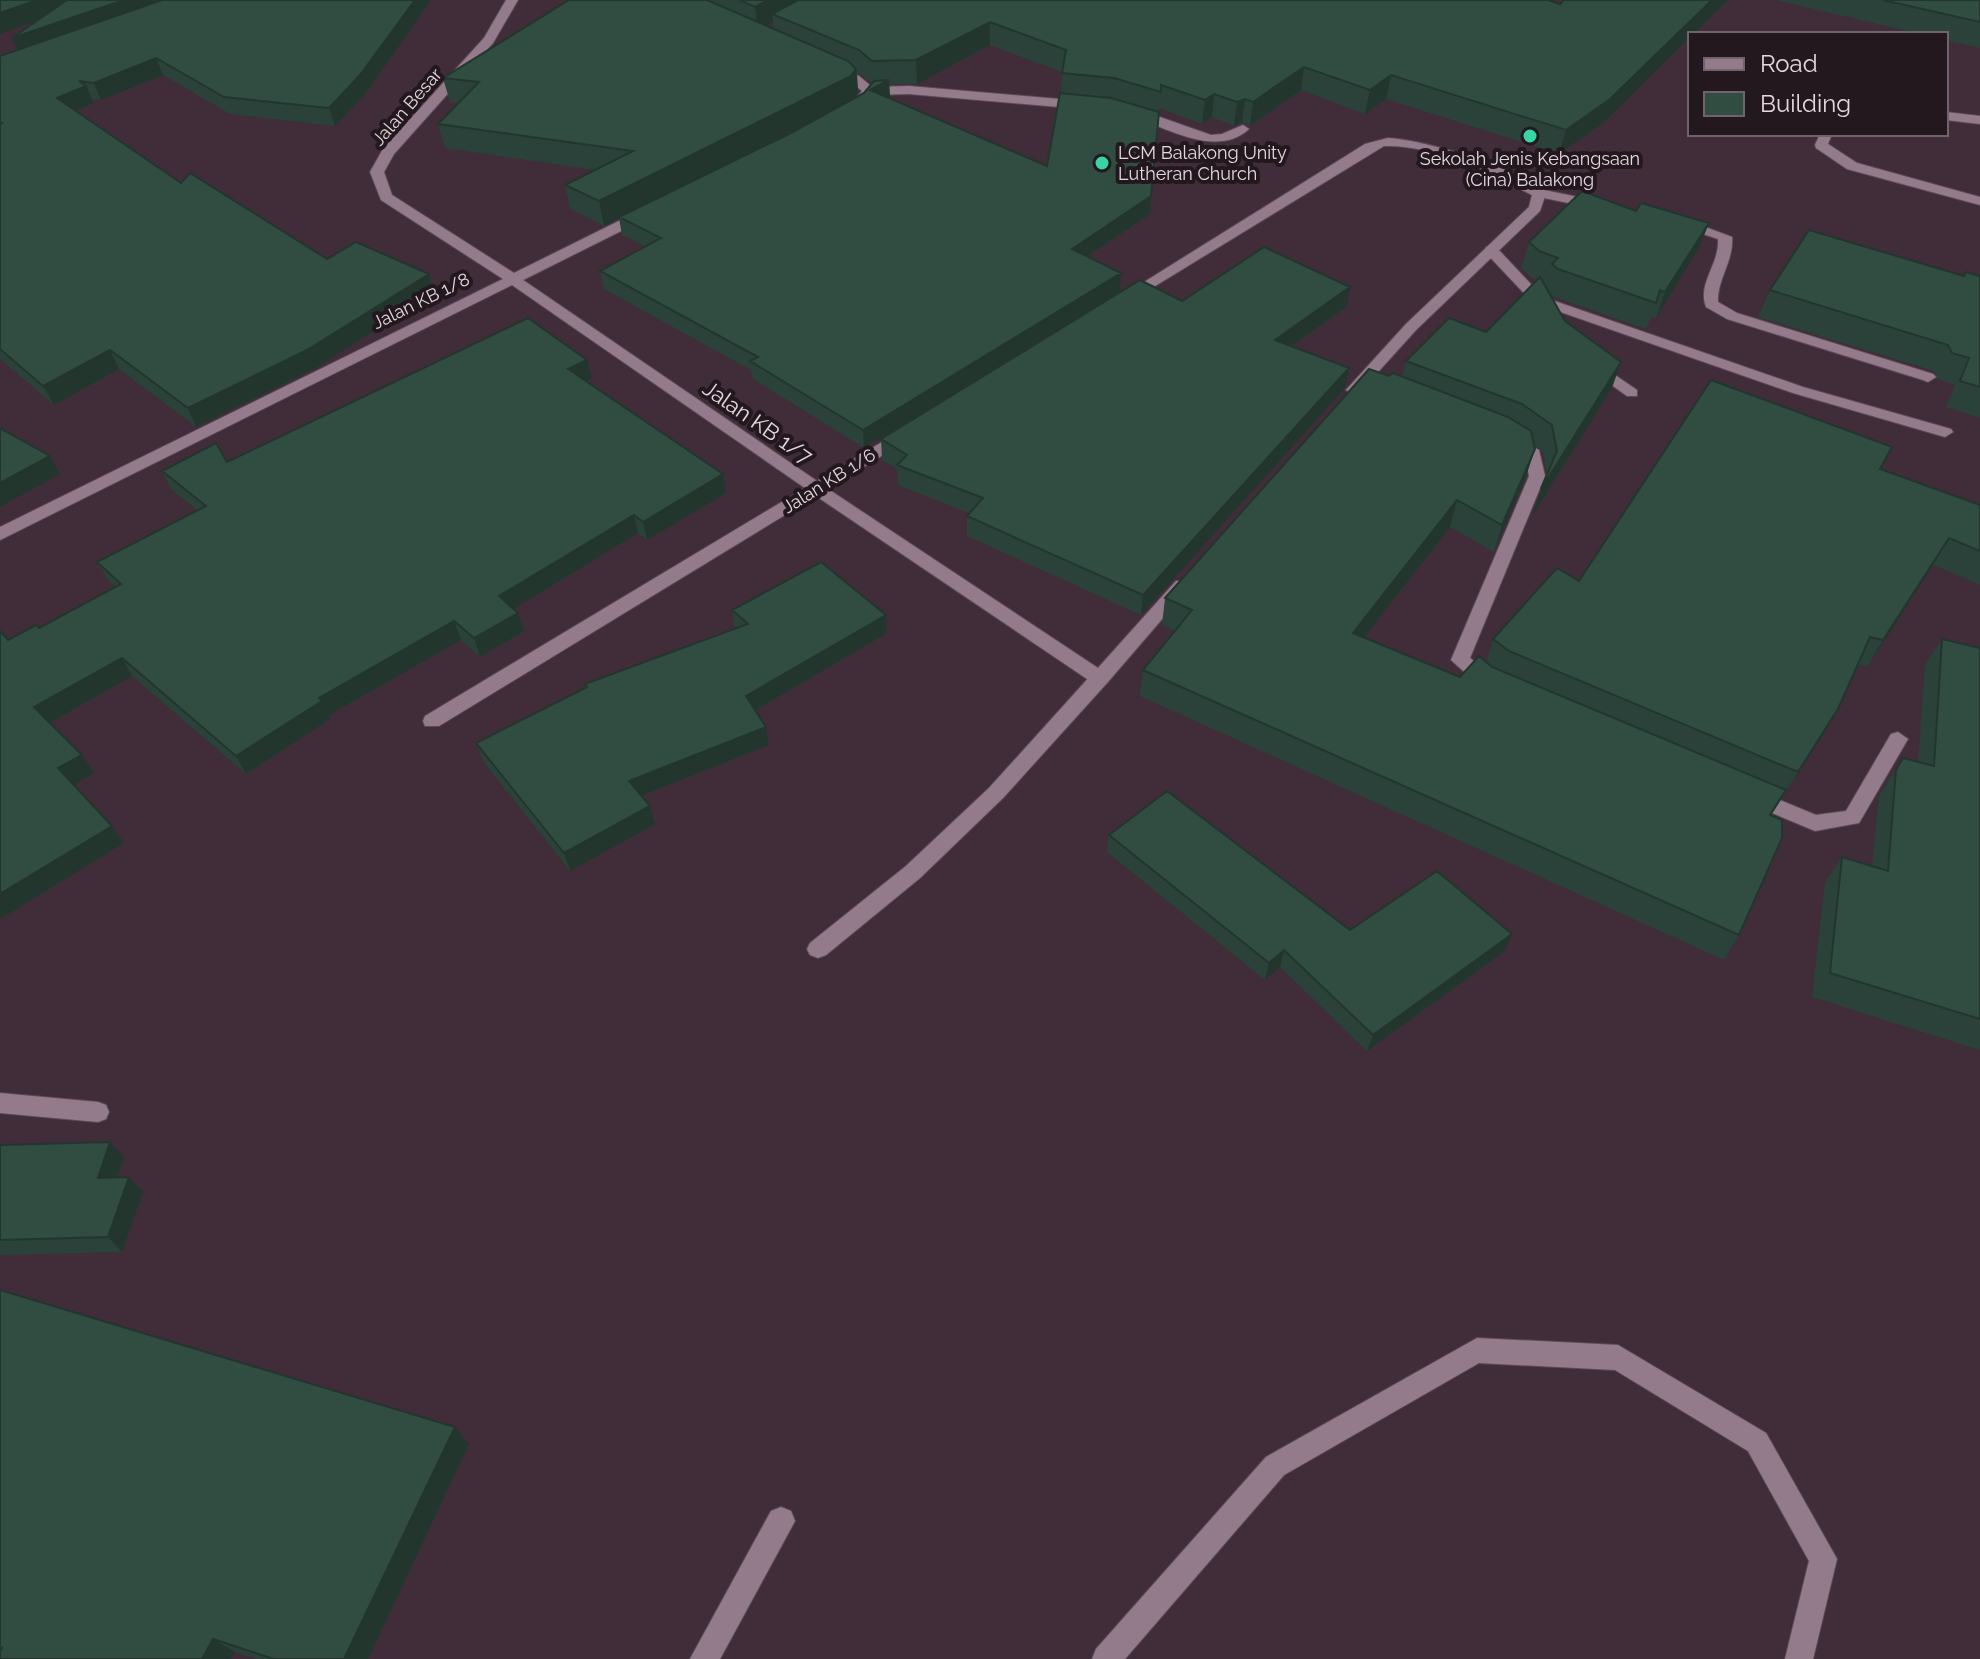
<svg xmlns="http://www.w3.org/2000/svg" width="1980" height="1659" viewBox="0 0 1980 1659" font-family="Raleway,sans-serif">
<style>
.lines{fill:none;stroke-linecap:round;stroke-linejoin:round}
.service-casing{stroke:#5c4b56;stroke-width:2}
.minor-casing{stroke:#5c4b56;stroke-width:2}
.service{fill:#947b8c;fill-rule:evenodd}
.minor{fill:#947b8c;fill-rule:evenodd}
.wall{fill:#2a4239;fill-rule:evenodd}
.shaded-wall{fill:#22362e}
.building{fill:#314d42;stroke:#22362e;stroke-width:2}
.poi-dot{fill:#37d4a6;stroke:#22181e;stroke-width:3}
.labels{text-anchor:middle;stroke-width:8;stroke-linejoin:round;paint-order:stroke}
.far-street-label{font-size:18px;fill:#e5d7e0;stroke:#22181e}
.far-poi-label{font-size:18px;fill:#e5d7e0;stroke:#22181e;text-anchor:start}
.street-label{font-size:22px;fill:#e5d7e0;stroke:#22181e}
</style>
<rect width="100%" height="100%" fill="#412c3a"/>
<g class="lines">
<g class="service-casing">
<path id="service" d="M 1946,112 L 1980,116 L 1980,124 L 1946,120 Z
M 1820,134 L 1832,134 L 1828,144 L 1857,163 L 1980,197 L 1980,205 L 1847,169 L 1816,148 L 1815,145 Z
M 1539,189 L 1598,201 L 1605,205 L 1598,209 L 1534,196 L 1534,190 Z
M 1681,218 L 1732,237 C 1734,261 1717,279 1718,302 L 1737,313 L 1933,374 L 1936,377 L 1928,382 L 1923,380 L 1727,319 L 1706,307 C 1697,283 1720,264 1718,239 L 1676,225 L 1674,222 Z
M 1491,246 L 1496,247 L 1543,297 L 1803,387 L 1951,429 L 1953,432 L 1945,437 L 1793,393 L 1552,309 L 1541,311 L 1486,253 L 1486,247 Z
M 1593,360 L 1637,390 L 1637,396 L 1627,396 L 1588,368 L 1585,365 Z
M 1512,435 L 1539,450 L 1545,476 L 1470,658 L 1496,678 L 1498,683 L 1496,688 L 1482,688 L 1451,660 L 1529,476 L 1525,456 L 1504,440 Z
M 1100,671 L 1107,673 L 1109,678 L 1107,683 L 1003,798 L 920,878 L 826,955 L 818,958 L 810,955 L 807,949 L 810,943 L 906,866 L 989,788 L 1093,673 Z
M 1898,732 L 1908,739 L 1859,823 L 1815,831 L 1746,802 L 1743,797 L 1746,792 L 1753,789 L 1816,815 L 1846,811 L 1891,734 Z
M 1477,1338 L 1618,1345 L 1766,1433 L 1837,1559 L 1813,1659 L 1785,1659 L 1809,1561 L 1748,1451 L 1615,1370 L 1479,1363 L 1284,1475 L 1125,1659 L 1092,1659 L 1096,1649 L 1266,1457 Z
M 781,1507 L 791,1511 L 795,1521 L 720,1659 L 690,1659 L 771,1511 Z"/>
</g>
<g class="minor-casing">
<path id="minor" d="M 506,0 L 518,0 L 493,43 L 394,154 L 384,172 L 392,195 L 514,273 L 639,211 L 649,211 L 649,217 L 523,280 L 817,481 L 897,433 L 909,433 L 909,439 L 828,489 L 1098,668 L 1176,581 L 1188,581 L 1191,585 L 1188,589 L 1107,683 L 1093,683 L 816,496 L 439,726 L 425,726 L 423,721 L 425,716 L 805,488 L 512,285 L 0,540 L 0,527 L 503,279 L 381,200 L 370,172 L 383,149 L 484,38 Z
M 833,66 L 859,76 L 872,87 L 909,86 L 1082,101 L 1088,105 L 1082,109 L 909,94 L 873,95 L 855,111 L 849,107 L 862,91 L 851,82 L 829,73 L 829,67 Z
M 1129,109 L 1137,109 L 1211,135 L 1222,134 L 1243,125 L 1249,129 C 1216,159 1165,127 1129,115 Z
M 1388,138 C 1425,140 1519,168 1546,193 L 1540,211 L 1416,330 L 1359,393 L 1354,395 L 1346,390 L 1406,324 L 1529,207 L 1532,195 C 1489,173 1433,144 1384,146 L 1129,302 L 1124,303 L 1117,299 L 1365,144 Z
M 0,1093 L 98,1102 L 106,1105 L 109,1112 L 106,1119 L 98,1122 L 0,1113 Z"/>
</g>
<use href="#service" class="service"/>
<use href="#minor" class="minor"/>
</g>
<path class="wall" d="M 0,0 L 431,0 L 366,93 L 335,126 L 230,114 L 163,75 L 101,100 L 93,99 L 94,103 L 76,111 L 181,183 L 327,259 L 429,274 L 434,293 L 314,369 L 196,427 L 119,369 L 54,405 L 0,359 L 0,56 L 17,50 L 39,19 L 0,34 Z
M 569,0 L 1548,0 L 1560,4 L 1564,0 L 1728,0 L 1693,34 L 1690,34 L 1603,123 L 1559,154 L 1386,99 L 1365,114 L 1301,90 L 1250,126 L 1242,122 L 1234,126 L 1212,117 L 1202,124 L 1159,108 L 1150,214 L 1087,256 L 1121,273 L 1120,291 L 864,448 L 753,379 L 751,370 L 604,289 L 600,271 L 645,246 L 622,235 L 619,218 L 604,226 L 570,209 L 565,185 L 596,170 L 445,148 L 438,124 L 459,103 L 450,102 L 443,78 ZM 773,22 L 774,29 L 766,26 ZM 990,45 L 1062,72 L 1061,93 L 1047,166 L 889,98 L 890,98 L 889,84 L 917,84 ZM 857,72 L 872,83 L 864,93 L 853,100 L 858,92 ZM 850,101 L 789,134 L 680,187 Z
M 1776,0 L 1980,0 L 1980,48 L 1946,40 L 1946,34 L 1920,34 Z
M 1529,242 L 1699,248 L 1656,318 L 1651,317 L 1646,329 L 1551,296 L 1565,321 L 1612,388 L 1532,516 L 1547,474 L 1543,452 L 1534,445 L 1535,449 L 1526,476 L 1494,552 L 1450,527 L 1364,637 L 1460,677 L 1486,662 L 1493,639 L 1579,581 L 1880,469 L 1980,505 L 1980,585 L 1933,565 L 1867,667 L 1858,664 L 1823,735 L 1771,815 L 1739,935 L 1724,960 L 1140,696 L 1143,670 L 1175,631 L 1162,625 L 1165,598 L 1389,376 L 1402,376 L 1406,361 L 1486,332 L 1537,280 L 1531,277 L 1521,268 Z
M 1964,276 L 1980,276 L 1980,418 L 1946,407 L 1955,385 L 1938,379 L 1934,371 L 1758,317 L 1770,290 Z
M 1182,301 L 1346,307 L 1291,347 L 1349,368 L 1345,388 L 1141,615 L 967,536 L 967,516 L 969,513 L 898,485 L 897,469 L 882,460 L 881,439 Z
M 592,378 L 586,381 L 723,474 L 726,493 L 647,540 L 638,533 L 513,609 L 518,613 L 524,631 L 480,657 L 461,640 L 329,715 L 330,719 L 246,774 L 132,676 L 50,723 L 94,773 L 73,784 L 124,843 L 0,919 L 0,631 L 8,640 L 39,628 L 116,587 L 108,580 L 97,562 L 197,510 L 171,489 L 162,471 L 227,462 Z
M 732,610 L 887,633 L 756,710 L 769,745 L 641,796 L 650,806 L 655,824 L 570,871 L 483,761 L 476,743 L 735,628 Z
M 1942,639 L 1980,648 L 1980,1050 L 1812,997 L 1825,882 L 1842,857 L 1872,866 L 1879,795 L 1903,758 L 1918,762 L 1925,665 Z
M 1109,835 L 1350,930 L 1505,951 L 1367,1051 L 1280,967 L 1265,980 L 1107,852 Z
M 0,1145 L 124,1157 L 117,1178 L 129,1177 L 143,1192 L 122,1252 L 0,1255 Z
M 0,1290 L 455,1427 L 469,1444 L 368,1659 L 257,1659 L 235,1652 L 231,1659 L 0,1659 Z"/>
<path class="shaded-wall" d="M 37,0 L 69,0 L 72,7 L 0,34 L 0,13 Z
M 124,0 L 182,0 L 20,55 L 12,38 Z
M 415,0 L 431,0 L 366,93 L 335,126 L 329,108 Z
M 768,0 L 815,0 L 772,14 L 773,22 L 758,30 L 755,7 Z
M 1712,0 L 1728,0 L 1693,34 L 1690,34 L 1690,37 L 1603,123 L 1559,154 L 1566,130 Z
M 990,22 L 990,45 L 917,84 L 916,60 Z
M 156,58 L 163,75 L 101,100 L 94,83 Z
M 1304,67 L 1301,90 L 1250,126 L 1253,102 Z
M 856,69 L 858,92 L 853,100 L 604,226 L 599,201 Z
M 1391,75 L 1386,99 L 1365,114 L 1370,90 Z
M 889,80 L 890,98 L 871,107 L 870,90 Z
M 86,86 L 94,103 L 65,115 L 57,98 Z
M 1214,94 L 1212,117 L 1202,124 L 1205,100 Z
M 1245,99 L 1242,122 L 1234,126 L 1237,102 Z
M 1157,130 L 1150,214 L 1071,267 L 1072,249 Z
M 1709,223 L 1699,248 L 1656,318 L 1665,292 Z
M 1121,273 L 1120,291 L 864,448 L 863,430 Z
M 429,274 L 434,293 L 314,369 L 196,427 L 188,408 Z
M 1350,287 L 1346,307 L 1271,361 L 1275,340 Z
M 110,350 L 119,369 L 54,405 L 43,386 Z
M 587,360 L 592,378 L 573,387 L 568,369 Z
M 1621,362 L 1612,388 L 1532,516 L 1541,489 Z
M 1349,368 L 1345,388 L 1141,615 L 1143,595 Z
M 1535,449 L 1526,476 L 1494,552 L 1502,525 Z
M 50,456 L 60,474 L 0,507 L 0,483 Z
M 723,474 L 726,493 L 647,540 L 643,522 Z
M 1457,500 L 1450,527 L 1347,659 L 1353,633 Z
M 634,515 L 638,533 L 505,614 L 499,596 Z
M 1949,538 L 1933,565 L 1867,667 L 1883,640 Z
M 518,613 L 524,631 L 480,657 L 474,638 Z
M 886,615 L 887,633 L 749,714 L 746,696 Z
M 454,621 L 461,640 L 329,715 L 330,719 L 246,774 L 236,756 L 319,698 Z
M 122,658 L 132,676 L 46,725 L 34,707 Z
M 1838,709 L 1823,735 L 1782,797 L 1798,772 Z
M 766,727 L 769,745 L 633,799 L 629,781 Z
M 82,755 L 94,773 L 71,786 L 58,768 Z
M 650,806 L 655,824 L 570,871 L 564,853 Z
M 112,826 L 124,843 L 0,919 L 0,894 Z
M 1512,934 L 1505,951 L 1367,1051 L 1373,1035 Z
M 1284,950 L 1280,967 L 1265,980 L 1269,963 Z
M 110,1142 L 124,1157 L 112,1193 L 98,1178 Z
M 129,1177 L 143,1192 L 122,1252 L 108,1237 Z
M 455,1427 L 469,1444 L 368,1659 L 344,1659 Z
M 213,1639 L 235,1652 L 231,1659 L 202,1659 Z"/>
<path class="building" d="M 0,0 L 37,0 L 0,13 Z
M 67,0 L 124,0 L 12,38 Z
M 162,0 L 415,0 L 360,75 L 329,108 L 224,97 L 156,58 L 94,83 L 79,81 L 86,86 L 57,98 L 181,183 L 190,173 L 327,259 L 356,242 L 429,274 L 307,350 L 188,408 L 110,350 L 43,386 L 0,349 L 0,124 L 2,123 L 0,122 L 0,56 Z
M 569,0 L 707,0 L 848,61 L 856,69 L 851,76 L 599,201 L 565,185 L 633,151 L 438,124 L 479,82 L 443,78 Z
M 740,0 L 768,0 L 755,7 Z
M 798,0 L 1548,0 L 1560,4 L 1564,0 L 1712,0 L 1610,99 L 1566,130 L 1391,75 L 1370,90 L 1304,67 L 1253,102 L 1245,99 L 1237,102 L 1214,94 L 1205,100 L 1161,85 L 1161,92 L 1114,78 L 1062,73 L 1066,50 L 990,22 L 916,60 L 872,61 L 859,50 L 772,14 Z
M 1883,0 L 1980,0 L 1980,22 Z
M 889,80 L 870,90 L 1047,166 L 1060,93 L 1111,98 L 1159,112 L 1151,196 L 1072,249 L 1121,273 L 863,430 L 750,361 L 758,357 L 600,271 L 661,238 L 619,217 L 789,134 L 864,93 L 874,81 Z
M 1582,191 L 1636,211 L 1641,203 L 1709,223 L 1665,292 L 1660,290 L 1656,303 L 1558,269 L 1552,264 L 1558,258 L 1539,251 L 1529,242 Z
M 1809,230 L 1964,276 L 1966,272 L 1980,276 L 1980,387 L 1960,381 L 1969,358 L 1952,353 L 1948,345 L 1770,290 Z
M 1264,247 L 1350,287 L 1275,340 L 1349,368 L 1143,595 L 967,516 L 983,498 L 897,465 L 907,455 L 881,439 L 1140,280 L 1182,301 Z
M 1540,277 L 1565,321 L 1621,362 L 1541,489 L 1557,451 L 1552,425 L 1522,404 L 1406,361 L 1449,318 L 1486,332 Z
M 528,318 L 587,360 L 568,369 L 723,474 L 643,522 L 634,515 L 499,596 L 518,613 L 474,638 L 454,621 L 319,698 L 322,701 L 236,756 L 122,658 L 34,707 L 82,755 L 58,768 L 112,826 L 0,894 L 0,631 L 8,640 L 36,625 L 39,628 L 121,584 L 97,562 L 206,506 L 162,471 L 216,443 L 227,462 Z
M 1369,369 L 1389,376 L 1393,373 L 1508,417 L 1531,431 L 1535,449 L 1502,525 L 1457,500 L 1353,633 L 1460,677 L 1479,656 L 1492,667 L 1786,790 L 1770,815 L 1782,820 L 1782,838 L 1739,935 L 1143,670 L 1192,610 L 1165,598 Z
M 1711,380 L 1892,447 L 1880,469 L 1980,505 L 1980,551 L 1949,538 L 1883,640 L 1870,637 L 1838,709 L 1798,772 L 1509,651 L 1493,639 L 1557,568 L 1579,581 Z
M 0,428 L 50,456 L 0,483 Z
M 821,562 L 886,615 L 746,696 L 766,727 L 629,781 L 650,806 L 564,853 L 476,743 L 587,687 L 585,684 L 748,624 L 732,610 Z
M 1942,639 L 1980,648 L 1980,1019 L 1830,973 L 1842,857 L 1888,871 L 1896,770 L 1903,758 L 1934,766 Z
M 1167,791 L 1350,930 L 1437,871 L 1512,934 L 1373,1035 L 1284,950 L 1269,963 L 1109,835 Z
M 110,1142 L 98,1178 L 129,1177 L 108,1237 L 0,1240 L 0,1145 Z
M 0,1290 L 455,1427 L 344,1659 L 274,1659 L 213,1639 L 202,1659 L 0,1659 L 0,1651 L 2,1648 L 0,1647 Z"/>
<g class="poi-dot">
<circle cx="1530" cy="136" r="8"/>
<circle cx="1102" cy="163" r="8"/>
</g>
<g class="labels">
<g class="far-street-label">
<text transform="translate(407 107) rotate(-49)" y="6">Jalan Besar</text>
<text transform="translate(421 301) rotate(-26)" y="6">Jalan KB 1/8</text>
<text transform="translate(829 481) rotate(-32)" y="6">Jalan KB 1/6</text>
</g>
<g class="far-poi-label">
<text x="1118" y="159">LCM Balakong Unity<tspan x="1118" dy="21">Lutheran Church</tspan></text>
<text x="1530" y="165" text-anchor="middle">Sekolah Jenis Kebangsaan<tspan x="1530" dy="21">(Cina) Balakong</tspan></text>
</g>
<g class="street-label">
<text transform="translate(758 422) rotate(35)" y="8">Jalan KB 1/7</text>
</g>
</g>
<rect x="1688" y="32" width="260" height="104" fill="#22181e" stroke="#70646c" stroke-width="2"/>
<rect x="1704" y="58" width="40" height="12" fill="#947b8c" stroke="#70646c" stroke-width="2"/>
<text x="1760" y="72" font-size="24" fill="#e5d7e0">Road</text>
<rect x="1704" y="92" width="40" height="24" fill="#314d42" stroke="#70646c" stroke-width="2"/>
<text x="1760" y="112" font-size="24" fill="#e5d7e0">Building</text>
</svg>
